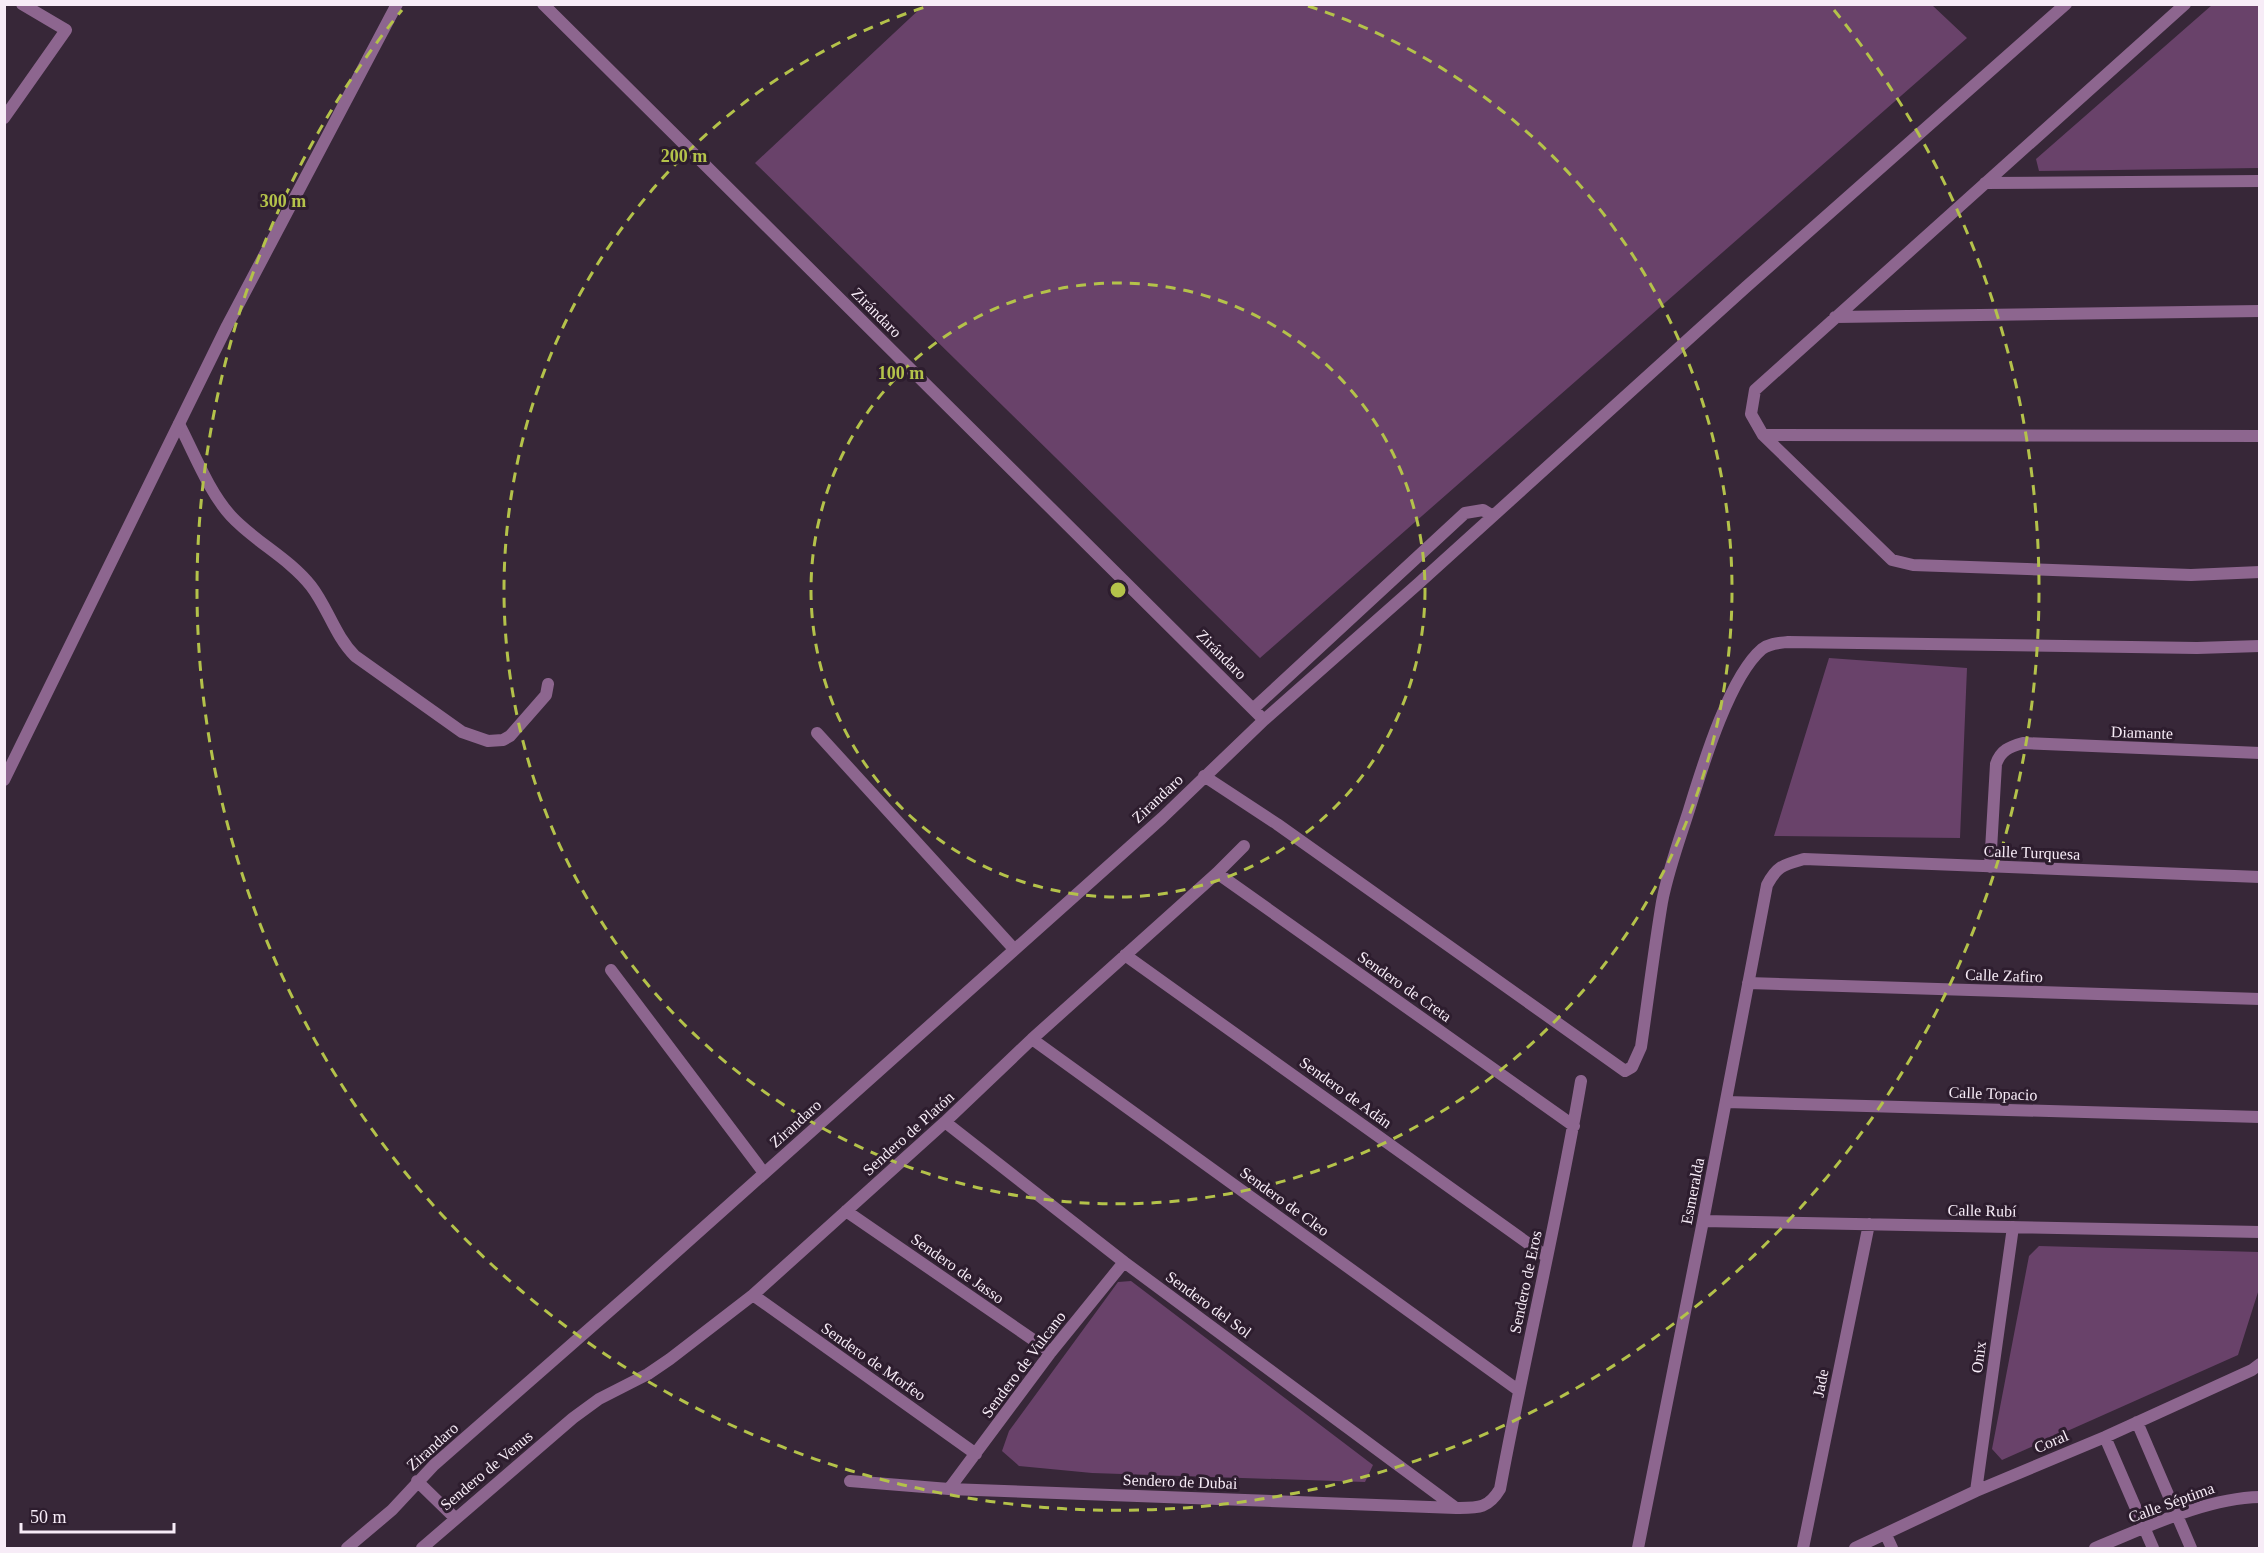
<svg xmlns="http://www.w3.org/2000/svg" width="2264" height="1553" viewBox="0 0 2264 1553" font-family="'Times New Roman',serif">
<style>
.green{fill:#69426a}
.lines{fill:none;stroke-linecap:round;stroke-linejoin:round}
.lane{stroke:#8d668f;stroke-width:12}
.street{stroke:#8d668f;stroke-width:12}
.ring{fill:none;stroke:#b4c24a;stroke-width:3;stroke-dasharray:10 8}
.labels{text-anchor:middle;stroke-width:6;stroke-linejoin:round;paint-order:stroke}
.street-label{font-size:16px;fill:#f7ecf7;stroke:#2d1d2e}
.centre{fill:#b4c24a;stroke:#2d1d2e;stroke-width:3}
.ring-label{font-size:18px;text-anchor:middle;font-weight:bold;fill:#b4c24a;stroke:#2d1d2e;stroke-width:6;stroke-linejoin:round;paint-order:stroke}
</style>
<rect width="100%" height="100%" fill="#372738"/>
<path class="green" d="M 1932,5 L 1967,38 L 1260,658 L 755,163 L 924,5 Z
M 2212,5 L 2259,5 L 2259,168 L 2039,171 L 2036,159 Z
M 1829,658 L 1967,668 L 1960,838 L 1774,836 Z
M 2039,1246 L 2259,1252 L 2259,1289 L 2238,1355 L 2002,1460 L 1992,1449 L 2029,1256 Z
M 1131,1281 L 1373,1465 L 1365,1482 L 1092,1473 L 1019,1466 L 1002,1451 L 1009,1431 L 1118,1282 Z"/>
<g class="lines">
<path class="lane" d="M 179,424 C 194,453 209,492 231,516 C 255,542 289,558 311,586 C 328,608 335,636 355,656 L 462,732 L 488,741 L 503,740 L 510,736 L 546,695 L 548,684
M 817,733 L 1014,949
M 611,970 L 764,1173"/>
<path class="street" d="M 543,4 L 1264,720
M 2185,4 L 1755,390 L 1751,414 L 1763,435 L 1892,560 L 1913,565 L 2191,575 L 2260,572
M 4,118 L 66,30 L 22,4
M 1985,183 L 2260,181
M 1835,317 L 2260,311
M 1763,435 L 2260,436
M 1253,709 L 1465,513 L 1483,510 L 1493,516
M 1204,776 L 1277,824 L 1625,1071 L 1632,1067 L 1641,1047 C 1648,999 1654,950 1662,902 C 1668,871 1679,841 1689,810 C 1702,768 1729,677 1762,649 C 1770,643 1779,643 1788,642 L 2197,648 L 2260,646
M 4,780 L 227,326 L 397,4
M 1990,867 L 1996,764 C 2001,750 2009,747 2023,743 L 2260,753
M 1217,873 L 1574,1126
M 1125,955 L 1547,1257
M 1748,983 L 2260,999
M 1032,1039 L 1518,1390
M 1726,1102 L 2260,1117
M 945,1122 L 1124,1262 L 1456,1508
M 846,1211 L 1051,1352
M 1703,1221 L 2260,1232
M 753,1295 L 976,1454
M 2137,1422 L 2191,1548
M 2105,1437 L 2153,1548
M 417,1481 L 455,1518
M 850,1481 L 949,1489 L 1456,1508 C 1478,1508 1488,1509 1500,1489 C 1525,1353 1558,1218 1581,1081
M 949,1489 L 1051,1352 L 1124,1262
M 1976,1491 L 2013,1227
M 1886,1535 L 1892,1548
M 347,1548 L 392,1510 L 434,1465 L 637,1287 L 1162,818 L 1264,720 L 1419,583 L 1746,287 L 2066,4
M 422,1548 L 573,1418 L 599,1399 L 648,1374 L 670,1359 L 753,1295 L 945,1122 L 1032,1039 L 1217,873 L 1244,846
M 1638,1548 L 1703,1221 L 1767,885 C 1777,866 1783,865 1804,859 L 2260,877
M 1803,1548 L 1869,1224
M 1855,1548 L 1976,1491 L 2105,1437 L 2252,1370 L 2260,1364
M 2095,1548 C 2145,1528 2205,1498 2260,1497"/>
</g>
<g class="ring">
<circle cx="1118" cy="590" r="307"/>
<path d="M1308 6A614 614 0 1 1 928 6"/>
<path d="M1834 10A921 921 0 1 1 402 10"/>
</g>
<g class="labels">
<g class="street-label">
<text transform="translate(877 312) rotate(45)" y="6">Zirándaro</text>
<text transform="translate(1222 654) rotate(45)" y="6">Zirándaro</text>
<text transform="translate(2142 732) rotate(2)" y="6">Diamante</text>
<text transform="translate(1157 798) rotate(-43)" y="6">Zirandaro</text>
<text transform="translate(2032 852) rotate(2)" y="6">Calle Turquesa</text>
<text transform="translate(2004 975) rotate(2)" y="6">Calle Zafiro</text>
<text transform="translate(1405 986) rotate(35)" y="6">Sendero de Creta</text>
<text transform="translate(1346 1092) rotate(36)" y="6">Sendero de Adán</text>
<text transform="translate(1993 1093) rotate(2)" y="6">Calle Topacio</text>
<text transform="translate(795 1123) rotate(-42)" y="6">Zirandaro</text>
<text transform="translate(908 1133) rotate(-42)" y="6">Sendero de Platón</text>
<text transform="translate(1692 1191) rotate(-79)" y="6">Esmeralda</text>
<text transform="translate(1285 1201) rotate(36)" y="6">Sendero de Cleo</text>
<text transform="translate(1982 1210) rotate(1)" y="6">Calle Rubí</text>
<text transform="translate(958 1268) rotate(35)" y="6">Sendero de Jasso</text>
<text transform="translate(1525 1282) rotate(-78)" y="6">Sendero de Eros</text>
<text transform="translate(1209 1304) rotate(36)" y="6">Sendero del Sol</text>
<text transform="translate(1978 1357) rotate(-82)" y="6">Onix</text>
<text transform="translate(874 1361) rotate(35)" y="6">Sendero de Morfeo</text>
<text transform="translate(1023 1364) rotate(-53)" y="6">Sendero de Vulcano</text>
<text transform="translate(1820 1383) rotate(-79)" y="6">Jade</text>
<text transform="translate(2051 1441) rotate(-23)" y="6">Coral</text>
<text transform="translate(432 1446) rotate(-42)" y="6">Zirandaro</text>
<text transform="translate(486 1470) rotate(-40)" y="6">Sendero de Venus</text>
<text transform="translate(1180 1481) rotate(2)" y="6">Sendero de Dubai</text>
<text transform="translate(2171 1502) rotate(-20)" y="6">Calle Séptima</text>
</g>
</g>
<circle cx="1118" cy="590" r="9" class="centre"/>
<g class="ring-label">
<text x="684" y="162">200 m</text>
<text x="283" y="207">300 m</text>
<text x="901" y="379">100 m</text>
</g>
<rect width="2264" height="1553" fill="none" stroke="#f7ecf7" stroke-width="12"/>
<path d="M21 1523v9h153v-9" fill="none" stroke="#f7ecf7" stroke-width="3"/>
<text x="30" y="1523" font-size="18" fill="#f7ecf7" stroke="#2d1d2e" stroke-width="4.5" paint-order="stroke">50 m</text>
</svg>
